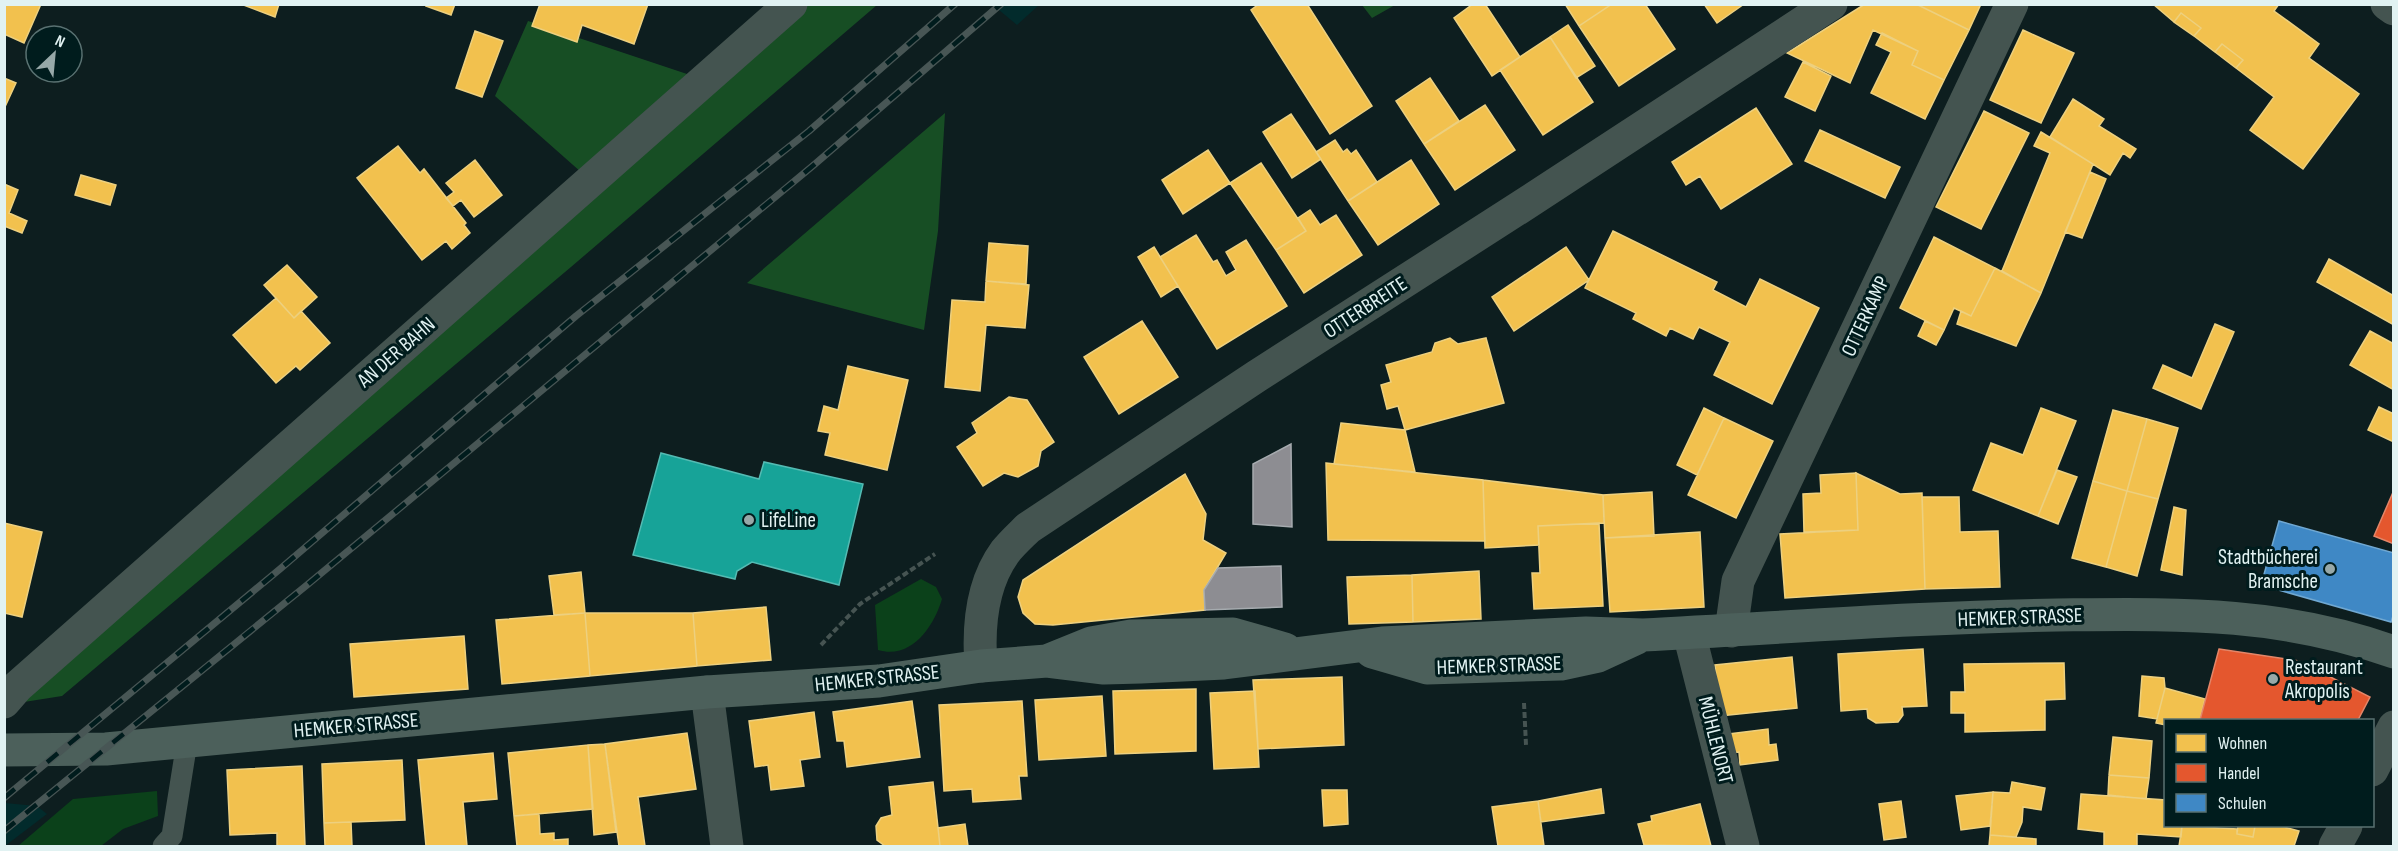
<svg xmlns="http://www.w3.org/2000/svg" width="2398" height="851" viewBox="0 0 2398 851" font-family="'Sofia Sans Condensed',sans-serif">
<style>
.built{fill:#022b2c}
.green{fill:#0b411a}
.forest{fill:#174e24}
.homes{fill:#f2c14e;stroke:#edd07f;stroke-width:1.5}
.shops{fill:#e4572e;stroke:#e38669;stroke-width:1.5}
.schools{fill:#3f88c5;stroke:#70a8d2;stroke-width:1.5}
.public{fill:#17a398;stroke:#54bbb3;stroke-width:1.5}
.industry{fill:#8d8d92;stroke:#a6abaf;stroke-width:1.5}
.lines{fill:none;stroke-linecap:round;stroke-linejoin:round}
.path{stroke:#465452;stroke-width:4;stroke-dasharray:6 3;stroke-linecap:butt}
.service{stroke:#445450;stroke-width:21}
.minor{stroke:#445450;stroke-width:33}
.secondary{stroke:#4c605b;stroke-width:33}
.rail-casing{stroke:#485655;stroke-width:7}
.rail{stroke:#001c1d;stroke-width:4.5;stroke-dasharray:14;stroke-linecap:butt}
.poi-dot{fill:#97a8a8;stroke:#001c1d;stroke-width:2}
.labels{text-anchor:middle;stroke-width:6;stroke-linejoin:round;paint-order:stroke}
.street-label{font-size:21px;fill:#e1f2f2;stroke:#001c1d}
.poi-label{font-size:21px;fill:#e1f2f2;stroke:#001c1d;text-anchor:start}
</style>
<rect width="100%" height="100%" fill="#0d1e1f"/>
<path class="built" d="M 993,5 L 1039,5 L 1017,25 Z
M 5,803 L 37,806 L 47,814 L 5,846 Z"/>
<path class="green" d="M 921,579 L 936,587 L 942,599 C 934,626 912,660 878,650 L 875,605 Z
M 157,791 L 158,816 L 123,829 L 101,846 L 18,846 L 73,799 Z"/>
<path class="forest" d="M 791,5 L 877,5 L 571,267 L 62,696 L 5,705 L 590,180 L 495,96 L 528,21 L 705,80 Z
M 1362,5 L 1395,5 L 1372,18 Z
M 945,113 L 938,231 L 924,330 L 747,283 Z"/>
<path class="homes" d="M 4,4 L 41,4 L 24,43 L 4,34 Z
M 241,4 L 279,4 L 275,17 Z
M 427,4 L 455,4 L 451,15 L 426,6 Z
M 540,4 L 648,4 L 634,44 L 582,25 L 577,42 L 532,26 Z
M 1259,4 L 1307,4 L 1372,106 L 1330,134 L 1251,10 Z
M 1473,4 L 1485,4 L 1520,57 L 1492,76 L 1454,18 Z
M 1565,4 L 1608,4 L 1609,6 L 1579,26 Z
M 1612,4 L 1645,4 L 1675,49 L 1619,86 L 1579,26 Z
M 1704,4 L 1744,4 L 1717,23 Z
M 1865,4 L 1916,4 L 1969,30 L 1944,80 L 1912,65 L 1918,51 L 1873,30 L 1850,83 L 1787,53 Z
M 1916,4 L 1981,4 L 1969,30 Z
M 2153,4 L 2279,4 L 2274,11 L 2319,44 L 2309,58 L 2359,94 L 2303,169 L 2250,130 L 2274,97 L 2236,68 L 2243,60 L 2222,44 L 2215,52 L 2194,36 L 2201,28 L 2181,13 L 2174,22 Z
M 2181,13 L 2201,28 L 2194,36 L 2174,22 Z
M 1568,25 L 1595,66 L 1576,78 L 1550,37 Z
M 2023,30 L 2074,53 L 2041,123 L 1990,100 Z
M 475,31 L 503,41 L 482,97 L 456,88 Z
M 1882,33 L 1918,51 L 1912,65 L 1944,80 L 1925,119 L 1871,93 L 1891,52 L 1876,45 Z
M 1550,37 L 1593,102 L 1543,135 L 1500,70 Z
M 2222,44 L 2243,60 L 2236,68 L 2215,52 Z
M 1803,62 L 1831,76 L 1815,111 L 1785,97 Z
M 4,78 L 16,83 L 4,109 Z
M 1430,78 L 1459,121 L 1424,144 L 1396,101 Z
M 2073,99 L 2104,119 L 2099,126 L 2136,149 L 2130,158 L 2123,153 L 2110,175 L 2050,137 Z
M 1485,105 L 1515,150 L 1455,190 L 1424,144 Z
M 1756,108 L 1792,164 L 1721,209 L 1700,176 L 1686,185 L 1672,162 Z
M 1984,111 L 2029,133 L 1981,229 L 1936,207 Z
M 1291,114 L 1321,159 L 1292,178 L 1263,132 Z
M 1820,130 L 1900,167 L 1885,198 L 1805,161 Z
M 2041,132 L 2093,164 L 2041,293 L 2002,271 L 2050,153 L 2034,146 Z
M 1335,140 L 1343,152 L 1347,149 L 1351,154 L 1356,150 L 1377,182 L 1348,201 L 1316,152 Z
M 398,146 L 420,173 L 424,169 L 466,223 L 464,225 L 470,233 L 452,249 L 446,241 L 422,260 L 357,178 Z
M 1208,150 L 1230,183 L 1183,214 L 1162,180 Z
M 475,160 L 502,195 L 474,217 L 461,200 L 453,206 L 446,198 L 454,192 L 446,183 Z
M 1411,160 L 1439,204 L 1378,245 L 1348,201 Z
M 1261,163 L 1306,231 L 1276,250 L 1230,183 Z
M 2090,172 L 2106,179 L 2082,238 L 2065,232 Z
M 81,175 L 116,185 L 110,205 L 75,195 Z
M 4,184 L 18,190 L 9,213 L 27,221 L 22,233 L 4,226 Z
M 1310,210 L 1320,225 L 1336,215 L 1362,255 L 1304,293 L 1276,250 L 1306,231 L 1298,218 Z
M 1613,231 L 1717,282 L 1713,290 L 1746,307 L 1760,279 L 1819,308 L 1772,404 L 1714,375 L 1730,342 L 1699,327 L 1693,339 L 1670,328 L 1666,336 L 1633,319 L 1636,313 L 1585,288 Z
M 1196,235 L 1213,262 L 1217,260 L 1226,276 L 1236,270 L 1226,252 L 1246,240 L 1287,306 L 1217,349 L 1160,257 Z
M 1934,237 L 1995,268 L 1971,316 L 1954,308 L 1944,330 L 1900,308 Z
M 989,243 L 1028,246 L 1026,284 L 986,281 Z
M 1154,247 L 1178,286 L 1161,297 L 1138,257 Z
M 1566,247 L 1589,280 L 1514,331 L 1492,297 Z
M 2329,259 L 2394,296 L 2394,325 L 2317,282 Z
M 287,265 L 317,297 L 294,318 L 264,285 Z
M 1995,268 L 2041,293 L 2016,346 L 1957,324 L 1961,311 L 1971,316 Z
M 986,281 L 1029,285 L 1025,328 L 986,325 L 980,391 L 945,387 L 952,300 L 985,302 Z
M 276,298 L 294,318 L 301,311 L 330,343 L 300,370 L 296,366 L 276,383 L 233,335 Z
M 1142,321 L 1178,377 L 1119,414 L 1084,357 Z
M 1925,321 L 1944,330 L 1936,345 L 1918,336 Z
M 2215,324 L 2234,332 L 2201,409 L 2153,388 L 2163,365 L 2192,378 Z
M 2370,331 L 2394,344 L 2394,390 L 2350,365 Z
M 1450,338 L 1458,344 L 1486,338 L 1504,403 L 1405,430 L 1398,406 L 1387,409 L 1381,385 L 1391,382 L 1386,365 L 1432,352 L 1435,343 Z
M 848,366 L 908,380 L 887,470 L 825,455 L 830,433 L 818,431 L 824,406 L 838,410 Z
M 1009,397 L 1027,400 L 1054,442 L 1041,451 L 1038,466 L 1018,477 L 1004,473 L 983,486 L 957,447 L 977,433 L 972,423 Z
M 2379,407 L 2394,414 L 2394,442 L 2368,430 Z
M 1704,408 L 1724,418 L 1697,475 L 1677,465 Z
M 2041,408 L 2076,421 L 2038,516 L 1973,490 L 1991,443 L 2023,455 Z
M 2113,410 L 2147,419 L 2127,491 L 2093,481 Z
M 1724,418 L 1773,441 L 1736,518 L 1688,495 Z
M 2147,419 L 2178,428 L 2158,499 L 2127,491 Z
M 1341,423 L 1405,430 L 1415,472 L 1334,464 Z
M 1326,463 L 1483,480 L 1485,541 L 1328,540 Z
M 2057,470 L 2077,477 L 2058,524 L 2038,516 Z
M 1856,473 L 1900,494 L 1922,493 L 1925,589 L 1785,598 L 1780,534 L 1858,530 Z
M 1856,473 L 1858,530 L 1804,532 L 1803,494 L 1821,493 L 1820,475 Z
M 1185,474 L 1206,514 L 1203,540 L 1226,553 L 1204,590 L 1205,610 L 1053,625 L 1035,624 L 1023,613 L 1018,597 L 1023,580 Z
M 1483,480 L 1603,495 L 1604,523 L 1538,526 L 1539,545 L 1485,548 Z
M 2093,481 L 2127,491 L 2106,567 L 2072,558 Z
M 2127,491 L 2158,499 L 2137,576 L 2106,567 Z
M 1652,492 L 1654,536 L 1605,538 L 1603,495 Z
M 1922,497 L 1959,497 L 1960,532 L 1998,531 L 2000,587 L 1925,589 Z
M 2174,507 L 2186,510 L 2182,575 L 2161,570 Z
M 4,523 L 42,532 L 22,617 L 4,613 Z
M 1599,523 L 1603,606 L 1534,609 L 1532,573 L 1540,573 L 1538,526 Z
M 1700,532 L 1704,607 L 1610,612 L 1605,538 Z
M 1479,571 L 1481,619 L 1413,622 L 1412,575 Z
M 581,572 L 585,613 L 554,615 L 549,576 Z
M 1412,575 L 1413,622 L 1349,624 L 1347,577 Z
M 766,607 L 771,660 L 697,666 L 693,613 Z
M 585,613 L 590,676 L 502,684 L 496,620 Z
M 585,613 L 693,613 L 697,666 L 590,676 Z
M 464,636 L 468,689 L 354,697 L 350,644 Z
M 1923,649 L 1927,706 L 1902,707 L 1903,715 L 1898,722 L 1876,723 L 1868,718 L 1867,709 L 1841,711 L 1838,654 Z
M 1792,657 L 1797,708 L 1720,716 L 1715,665 Z
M 2064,663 L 2065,699 L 2045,700 L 2045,730 L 1965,732 L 1965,713 L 1951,713 L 1951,692 L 1965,692 L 1964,664 Z
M 2142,676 L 2164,678 L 2165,688 L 2157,719 L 2139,716 Z
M 1342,677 L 1344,745 L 1258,749 L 1253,680 Z
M 2165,688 L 2205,699 L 2200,720 L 2166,720 L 2166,725 L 2156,723 Z
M 1196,689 L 1196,751 L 1115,754 L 1113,691 Z
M 1255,691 L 1259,767 L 1214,769 L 1210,693 Z
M 1102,696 L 1106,756 L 1039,760 L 1035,700 Z
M 912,701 L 920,757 L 847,767 L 844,741 L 837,741 L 833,712 Z
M 1022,701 L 1027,776 L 1019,776 L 1021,799 L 973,802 L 972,789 L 944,791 L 939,705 Z
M 814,712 L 820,757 L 800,760 L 804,786 L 771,790 L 768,765 L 755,767 L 749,721 Z
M 1768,729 L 1769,745 L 1776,744 L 1778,760 L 1740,765 L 1739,752 L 1731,753 L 1729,734 Z
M 687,733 L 696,789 L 638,797 L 645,846 L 619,846 L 605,744 Z
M 2113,737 L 2152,741 L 2149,778 L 2109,775 Z
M 605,744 L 616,832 L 594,835 L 588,745 Z
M 588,745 L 593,809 L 514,816 L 508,753 Z
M 493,753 L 497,799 L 463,802 L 467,846 L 426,846 L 418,760 Z
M 402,760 L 405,820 L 324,823 L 322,764 Z
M 302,766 L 305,846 L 277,846 L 277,833 L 230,835 L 227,770 Z
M 2109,775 L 2149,778 L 2146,799 L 2108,795 Z
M 933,782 L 940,846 L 885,846 L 877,840 L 876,826 L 881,818 L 892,815 L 889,787 Z
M 2012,782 L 2045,788 L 2041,810 L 2023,807 L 2022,822 L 2016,837 L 1990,835 L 1993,792 L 2010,793 Z
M 1601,789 L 1604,813 L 1541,822 L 1538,801 Z
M 1322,790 L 1347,790 L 1348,824 L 1324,826 Z
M 1993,792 L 1990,826 L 1961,830 L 1956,796 Z
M 2081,794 L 2166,800 L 2166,826 L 2182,826 L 2181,837 L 2137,834 L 2137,846 L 2104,846 L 2104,832 L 2078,829 Z
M 1538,801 L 1544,846 L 1498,846 L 1492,807 Z
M 1901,801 L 1906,837 L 1884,840 L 1879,804 Z
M 1700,804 L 1711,846 L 1644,845 L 1638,824 L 1652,821 L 1651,816 Z
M 539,814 L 540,834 L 554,833 L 554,840 L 568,839 L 568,846 L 517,846 L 514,816 Z
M 351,822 L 352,846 L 325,846 L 324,823 Z
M 965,824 L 968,846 L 940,846 L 938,828 Z
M 2182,826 L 2237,829 L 2237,834 L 2253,837 L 2255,826 L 2280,826 L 2299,831 L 2294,846 L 2179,846 Z
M 2238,826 L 2255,826 L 2253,837 L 2237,834 Z
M 1990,835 L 2036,839 L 2036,846 L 1989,846 Z"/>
<path class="shops" d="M 2394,490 L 2394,544 L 2374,536 Z
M 2219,649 L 2299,661 L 2370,697 L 2358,720 L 2200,720 Z"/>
<path class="schools" d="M 2279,521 L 2394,553 L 2394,613 L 2391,622 L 2261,585 Z"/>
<path class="public" d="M 661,453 L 759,479 L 764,462 L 863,484 L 839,585 L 752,562 L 737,571 L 735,579 L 633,555 Z"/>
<path class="industry" d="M 1291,444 L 1292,527 L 1253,524 L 1253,464 Z
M 1281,566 L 1282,607 L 1205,610 L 1204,590 L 1218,568 Z"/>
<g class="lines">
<path class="path" d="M 821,645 L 860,604 L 935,554
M 1524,703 L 1526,745"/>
<path class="service" d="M 163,846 L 172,836 L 187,742"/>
<path class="minor" d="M 2387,4 L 2394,9
M 1731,631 L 1738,581 L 2012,4
M 1689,633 L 1743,846
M 981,666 C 978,627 981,585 1005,552 C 1012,543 1021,535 1028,528 L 1257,376 L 1519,208 L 1831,4
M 707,692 L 727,846
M 4,702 L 17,687 L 791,4
M 2372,770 L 2394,727
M 2335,846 L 2346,826"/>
<path class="secondary" d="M 1372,652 L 1427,668 L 1561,664 L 1598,656 L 1637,638
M 1049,660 L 1091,643 L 1131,636 L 1233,634 L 1285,649
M 4,750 L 106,749 L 707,692 L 879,681 L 981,666 L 1047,661 L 1104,668 L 1141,667 L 1224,663 L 1382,643 L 1586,633 L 1643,635 C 1781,628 1919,617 2057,615 C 2176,614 2279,611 2394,652"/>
<g class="rail-casing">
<path id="rail" d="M 4,798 L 280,569 L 576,316 L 809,131 L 955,4
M 4,831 L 307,585 L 815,164 L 1001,4"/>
</g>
<use href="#rail" class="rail"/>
</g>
<g class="poi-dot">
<circle cx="749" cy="520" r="6"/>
<circle cx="2330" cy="569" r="6"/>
<circle cx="2273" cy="679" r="6"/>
</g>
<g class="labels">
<g class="street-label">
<text transform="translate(1365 307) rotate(-33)" y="7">OTTERBREITE</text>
<text transform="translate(1865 316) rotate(-65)" y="7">OTTERKAMP</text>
<text transform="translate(396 352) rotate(-41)" y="7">AN DER BAHN</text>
<text transform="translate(2020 617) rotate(-2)" y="7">HEMKER STRASSE</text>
<text transform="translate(1499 665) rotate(-2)" y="7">HEMKER STRASSE</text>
<text transform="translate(877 678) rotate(-6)" y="7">HEMKER STRASSE</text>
<text transform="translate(356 725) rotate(-5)" y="7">HEMKER STRASSE</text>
<text transform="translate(1716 740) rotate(76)" y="7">MÜHLENORT</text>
</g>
<g class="poi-label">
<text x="761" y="527">LifeLine</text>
<text x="2318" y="564" text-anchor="end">Stadtbücherei<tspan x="2318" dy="24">Bramsche</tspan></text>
<text x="2285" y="674">Restaurant<tspan x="2285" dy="24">Akropolis</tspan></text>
</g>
</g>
<rect width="2398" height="851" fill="none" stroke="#e1f2f2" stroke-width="12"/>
<rect x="2164" y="719" width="210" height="108" fill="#001c1d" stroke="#5a7272" stroke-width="1.5"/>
<rect x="2176" y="734" width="30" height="18" fill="#f2c14e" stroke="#5a7272" stroke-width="1.5"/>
<text x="2218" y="749" font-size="18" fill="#e1f2f2">Wohnen</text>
<rect x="2176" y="764" width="30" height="18" fill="#e4572e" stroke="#5a7272" stroke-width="1.5"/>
<text x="2218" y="779" font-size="18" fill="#e1f2f2">Handel</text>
<rect x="2176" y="794" width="30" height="18" fill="#3f88c5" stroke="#5a7272" stroke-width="1.5"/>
<text x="2218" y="809" font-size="18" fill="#e1f2f2">Schulen</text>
<g transform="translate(54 54) rotate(26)"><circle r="28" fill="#001c1d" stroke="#5a7272" stroke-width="1.5"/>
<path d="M0-4.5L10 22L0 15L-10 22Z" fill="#97a8a8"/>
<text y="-9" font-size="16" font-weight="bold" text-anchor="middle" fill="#e1f2f2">N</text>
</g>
</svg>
